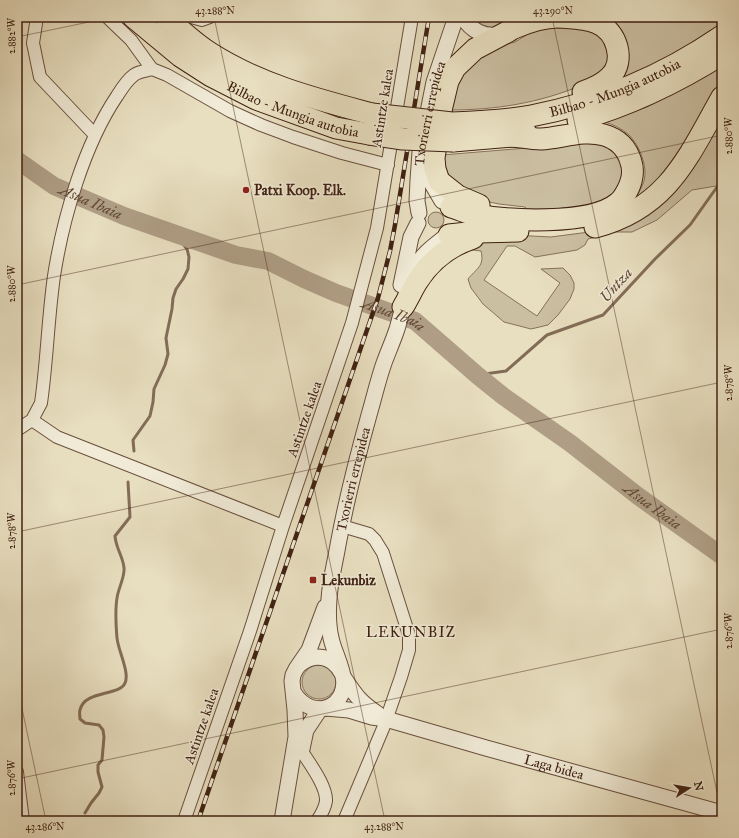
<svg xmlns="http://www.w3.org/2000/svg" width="739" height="838" viewBox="0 0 739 838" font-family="'IM FELL Great Primer',serif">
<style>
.green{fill:#cbbfa2;stroke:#86705a}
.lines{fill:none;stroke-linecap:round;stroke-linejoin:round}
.stream{stroke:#836c57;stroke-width:3}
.river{stroke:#af9e85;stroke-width:18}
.minor-casing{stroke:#6a503e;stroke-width:14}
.tertiary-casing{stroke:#6a503e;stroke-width:17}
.motorway-casing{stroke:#402112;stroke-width:23}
.minor{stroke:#f0ead6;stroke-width:12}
.tertiary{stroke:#f0ead6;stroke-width:15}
.motorway{stroke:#e8dfc0;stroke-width:21}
.rail-casing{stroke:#402112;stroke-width:4.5}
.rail{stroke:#f0ead6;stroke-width:3;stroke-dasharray:9;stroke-linecap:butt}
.motorway-bridge-casing{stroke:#402112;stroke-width:23;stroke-linecap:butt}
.motorway-bridge{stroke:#e8dfc0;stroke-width:21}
.ticks{fill:none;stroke:#402112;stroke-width:1;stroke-opacity:0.45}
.poi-dot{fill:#8f2418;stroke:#f0ead6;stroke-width:1.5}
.labels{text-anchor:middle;stroke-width:3;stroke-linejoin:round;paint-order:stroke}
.street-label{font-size:14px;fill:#402112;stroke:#f0ead6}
.poi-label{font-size:14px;font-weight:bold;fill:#402112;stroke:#f0ead6;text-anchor:start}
.water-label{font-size:15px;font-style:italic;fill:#614634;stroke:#f0ead6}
.neighbourhood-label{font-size:15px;letter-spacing:1px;fill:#402112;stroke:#f0ead6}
.neatline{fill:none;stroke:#402112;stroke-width:1.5}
.ticks-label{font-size:10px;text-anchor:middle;fill:#402112}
</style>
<rect width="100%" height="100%" fill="#e8dfc0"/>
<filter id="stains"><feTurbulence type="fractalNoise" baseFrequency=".005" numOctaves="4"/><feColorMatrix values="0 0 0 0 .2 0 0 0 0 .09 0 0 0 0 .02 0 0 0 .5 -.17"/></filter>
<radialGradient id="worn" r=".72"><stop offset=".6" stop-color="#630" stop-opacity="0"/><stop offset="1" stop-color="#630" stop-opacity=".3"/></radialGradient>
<path class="green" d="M 472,17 L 514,17 L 498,28 L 481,27 Z
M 598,17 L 722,17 L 722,23 C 690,43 660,65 624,77 L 628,67 L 628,52 Z
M 578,25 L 604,37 L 610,59 C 607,65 604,74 599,78 C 595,81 587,83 582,85 C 540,103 495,110 450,110 L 458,75 L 490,49 L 515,42 L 538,28 Z
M 722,67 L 722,91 L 689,150 L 636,201 C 637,193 642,188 644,181 C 648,166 639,145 629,135 C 622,129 613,124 604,122 L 647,107 Z
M 722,116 L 722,185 L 692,190 L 657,220 L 632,232 L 613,232 L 588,239 L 585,245 L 577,250 L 535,257 L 515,246 L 507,246 L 484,280 L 537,316 L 560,283 L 541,269 L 563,268 L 570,275 L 574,283 L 574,289 L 570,299 L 558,315 L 548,325 L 531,329 L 504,322 L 483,304 L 471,288 L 468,279 C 476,269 485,266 481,251 L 449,247 L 513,235 L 551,237 L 597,231 L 626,222 Z
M 599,142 L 620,154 C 621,160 625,169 624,175 C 623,179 620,189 617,192 C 601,210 550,209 527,209 L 525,207 L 499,204 L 480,200 L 447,181 L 442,155 Z
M428 220a8 8 0 1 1 16 0a8 8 0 1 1-16 0Z
M302 682a17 17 0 1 1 34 0a17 17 0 1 1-34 0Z"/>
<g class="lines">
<path class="stream" d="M 477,375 L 506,371 L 547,335 L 603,315 L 655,259 L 690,225 L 722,180
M 134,451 L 133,440 L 150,416 L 153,402 L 154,389 L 165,365 L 168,354 L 166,338 L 172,309 L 173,298 L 176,289 L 183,279 L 188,269 L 189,257 L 187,249 L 175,234
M 85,813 L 91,803 L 99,793 L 102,787 L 98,772 L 98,765 L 102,760 L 104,737 L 103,730 L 99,725 L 85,723 L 80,719 C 80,716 79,713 80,710 C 84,690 120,696 125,683 C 130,673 118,650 117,638 C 116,626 115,610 117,598 C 118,589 125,577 124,568 C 123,556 116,549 115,536 L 130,517 L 128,482"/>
<path class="river" id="s1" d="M 17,160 L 54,186 L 124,216 L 236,255 L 268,261 L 304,279 L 336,293 L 415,321 L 477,375 L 503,396 L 570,443 L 638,496 L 722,556"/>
<g class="minor-casing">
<path id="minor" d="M 37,17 L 33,43 L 40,77 L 95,135
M 107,17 L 131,40 L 152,69 L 167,75 L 230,111 L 261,125 L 293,137 L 342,153 L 388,165
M 191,17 L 202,20 L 210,17
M 32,420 L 41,403 C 47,361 48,318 54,276 C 63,218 84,145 117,96 C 122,88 127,80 134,75 C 139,71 146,71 152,69
M 17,430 L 32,420 L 57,437 L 283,526
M 342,526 L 369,534 L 375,540 L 383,553 L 409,635 L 409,650 L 401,677 L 384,726 L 344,821
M 301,750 C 309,763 327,786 326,801 C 325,808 321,815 317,821
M 17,772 L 23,821
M 184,821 L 250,631 L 283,526 L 352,323 L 377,228 L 412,17"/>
</g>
<g class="tertiary-casing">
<g id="tertiary">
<path d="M 463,17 C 471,31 485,38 501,34"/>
<path d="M 430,174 L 432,184 L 442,201"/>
<path id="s2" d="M 419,213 L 417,201 L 418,180 L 420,152 L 434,82 L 456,17"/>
<path d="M 401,285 L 411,237 L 418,223"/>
<path d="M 300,664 C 314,653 332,655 341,672"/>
<path d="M 344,678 C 356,696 360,702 378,714"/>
<path id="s3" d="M 294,693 C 303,707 320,715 335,703 C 355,685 335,658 331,638 C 328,625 328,612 329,599 C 330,581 335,563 338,545 C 346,501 357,458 369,415 C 374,398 378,380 384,363 C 388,352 393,341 397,329 C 404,306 407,281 420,260 C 426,251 435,245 444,238"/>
<path id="s4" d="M 325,708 L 349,710 L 372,717 L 386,719 L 486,748 L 722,813"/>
<path d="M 302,749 L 306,730 L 320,709"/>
<path d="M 282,821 L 296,737 L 295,710 L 292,681 L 293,675 L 296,669 L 309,650 L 325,607"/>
</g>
</g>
<g class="motorway-casing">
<g id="motorway">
<path id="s5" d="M 133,17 L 180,56 L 211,76 L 256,99 L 336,128 L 369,134"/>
<path d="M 165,17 C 180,29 194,43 210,53 C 260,85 316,99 372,114"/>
<path d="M 560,17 C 572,18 586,18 597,23 C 617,31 626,61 610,77 C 603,84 592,89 583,92"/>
<path d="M 514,28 C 528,22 542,17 558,17"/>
<path d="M 578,120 C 630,105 676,83 722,54"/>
<path id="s6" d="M 452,123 C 479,122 505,121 531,116 C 599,103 665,75 722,36"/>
<path d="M 453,141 L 513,136 L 526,133"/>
<path d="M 479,205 L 458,196 L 439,181 L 435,169 L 434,158 L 442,106 L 448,81 L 455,68 L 475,49 L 509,31"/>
<path d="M 451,207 C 458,209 465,212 472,214 C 506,221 590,226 618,203 C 622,200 625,195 627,191 C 632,182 634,171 631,162 C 627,148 618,139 604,135 C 584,129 561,138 541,139 C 532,139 522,137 513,136"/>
<path d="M 595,227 C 668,208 688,157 722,97"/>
<path d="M 449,235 L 477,232 L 518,231"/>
<path d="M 403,307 C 408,299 412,290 417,282 C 430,261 449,246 473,238"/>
</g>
</g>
<use href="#minor" class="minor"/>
<use href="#tertiary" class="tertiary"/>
<use href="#motorway" class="motorway"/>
<g class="rail-casing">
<path id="rail" d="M 198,821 L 378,298 L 390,251 L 395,225 L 429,17"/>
</g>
<use href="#rail" class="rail"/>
<g class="motorway-bridge-casing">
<path id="motorway-bridge" d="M 372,114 L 452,123
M 369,134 L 403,139 L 453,141"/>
</g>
<use href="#motorway-bridge" class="motorway-bridge"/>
</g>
<path class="ticks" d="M 214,17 L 385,821M 552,17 L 722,816M 17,37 L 113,17M 17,285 L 722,135M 17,532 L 722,382M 17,685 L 46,821M 17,779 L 722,629"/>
<g class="poi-dot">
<circle cx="246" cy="190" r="4"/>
<rect x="309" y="576" width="8" height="8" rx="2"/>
</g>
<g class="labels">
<g class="street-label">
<text dy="5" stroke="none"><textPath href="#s6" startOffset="168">Bilbao - Mungia autobia</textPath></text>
<text dy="5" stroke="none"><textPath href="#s5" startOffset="187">Bilbao - Mungia autobia</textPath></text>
<text transform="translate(382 108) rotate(-81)" y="5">Astintze kalea</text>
<text dy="5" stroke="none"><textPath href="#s2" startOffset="101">Txorierri errepidea</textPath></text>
<text transform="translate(304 419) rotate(-71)" y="5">Astintze kalea</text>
<text dy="5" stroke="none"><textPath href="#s3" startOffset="279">Txorierri errepidea</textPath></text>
<text transform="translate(201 726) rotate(-71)" y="5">Astintze kalea</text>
<text dy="5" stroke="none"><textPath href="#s4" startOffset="237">Laga bidea</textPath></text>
</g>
<g class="poi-label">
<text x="254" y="195">Patxi Koop. Elk.</text>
<text x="321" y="585">Lekunbiz</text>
</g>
<g class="water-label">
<text dy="5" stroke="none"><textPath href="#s1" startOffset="85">Asua Ibaia</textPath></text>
<text transform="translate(616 285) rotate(-48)" y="5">Untza</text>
<text dy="5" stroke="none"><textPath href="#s1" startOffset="409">Asua Ibaia</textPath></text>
<text dy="5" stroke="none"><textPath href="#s1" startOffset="733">Asua Ibaia</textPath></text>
</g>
<g class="neighbourhood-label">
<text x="411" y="637">LEKUNBIZ</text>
</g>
</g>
<rect width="739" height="838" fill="none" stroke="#e8dfc0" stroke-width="44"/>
<g transform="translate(689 788) rotate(78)" stroke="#f0ead6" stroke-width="3" paint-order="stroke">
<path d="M0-3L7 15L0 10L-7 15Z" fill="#402112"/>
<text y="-6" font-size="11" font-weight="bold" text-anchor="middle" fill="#402112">N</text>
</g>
<rect x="22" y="22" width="695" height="794" class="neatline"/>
<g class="ticks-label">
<text x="215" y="14">43.288°N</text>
<text x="553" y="14">43.290°N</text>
<text transform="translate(11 36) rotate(-90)" y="4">2.882°W</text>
<text transform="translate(728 136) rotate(-90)" y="4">2.880°W</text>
<text transform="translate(11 284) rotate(-90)" y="4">2.880°W</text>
<text transform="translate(728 383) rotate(-90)" y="4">2.878°W</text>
<text transform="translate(11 531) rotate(-90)" y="4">2.878°W</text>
<text transform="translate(728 631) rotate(-90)" y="4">2.876°W</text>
<text transform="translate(11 778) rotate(-90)" y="4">2.876°W</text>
<text x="45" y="830">43.286°N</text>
<text x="384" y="830">43.288°N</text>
</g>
<rect width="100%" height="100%" filter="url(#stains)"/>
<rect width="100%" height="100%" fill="url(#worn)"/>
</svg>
